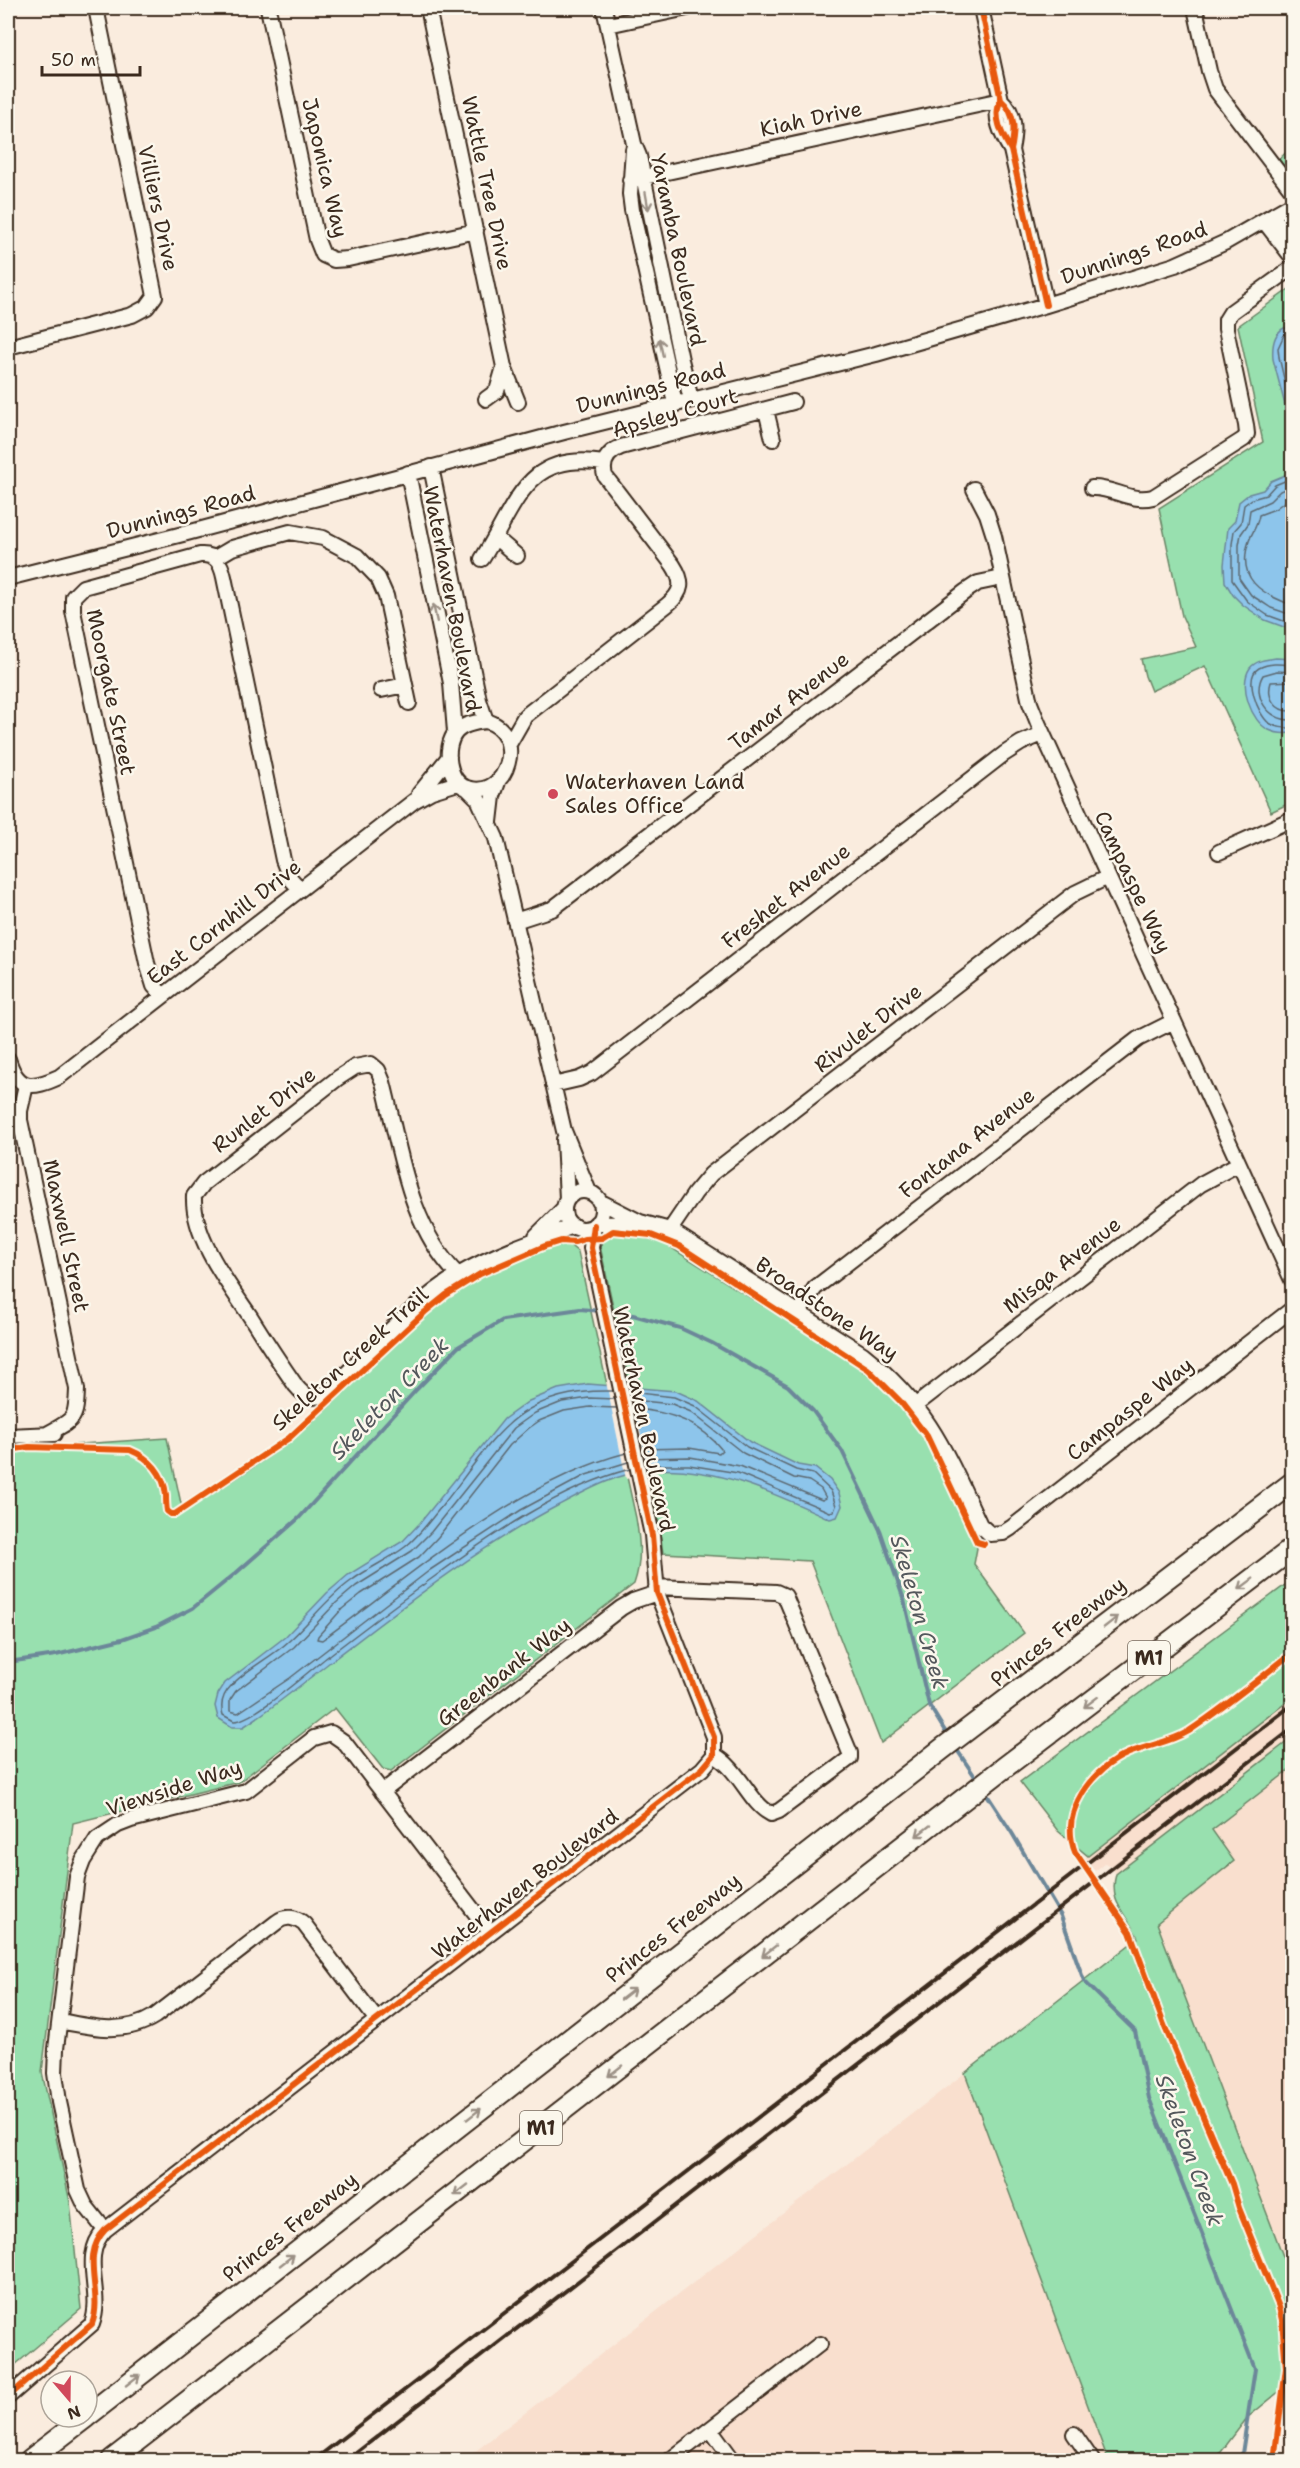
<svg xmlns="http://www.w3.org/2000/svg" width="1300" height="2468" viewBox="0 0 1300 2468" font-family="'Shantell Sans',sans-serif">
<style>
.built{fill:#f9dfce}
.green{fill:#98e0af;stroke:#6a8566;stroke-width:1.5}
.water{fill:#8dc5eb;stroke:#6c8799;stroke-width:1.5}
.pier{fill:#faecde}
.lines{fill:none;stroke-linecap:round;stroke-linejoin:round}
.shore{stroke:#5c6870;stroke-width:1.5}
.stream{stroke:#6c8799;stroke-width:4}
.minor-casing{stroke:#3b2a1e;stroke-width:18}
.highway-casing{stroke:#3b2a1e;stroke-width:24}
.minor{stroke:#fbf7ec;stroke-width:14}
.highway{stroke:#fbf7ec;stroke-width:20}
.rail{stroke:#3b2a1e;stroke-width:4}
.cycleway-casing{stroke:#fbf7ec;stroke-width:10}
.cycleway{stroke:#e8590c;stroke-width:6}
.oneway{stroke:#9b9085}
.poi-dot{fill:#d1495b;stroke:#fbf7ec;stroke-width:2}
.labels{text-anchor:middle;stroke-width:5;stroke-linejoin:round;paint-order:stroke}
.shield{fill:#fbf7ec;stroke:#75685c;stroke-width:1.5}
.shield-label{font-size:20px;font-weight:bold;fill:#3b2a1e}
.street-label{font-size:21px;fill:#3b2a1e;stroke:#fbf7ec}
.poi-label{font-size:21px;fill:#3b2a1e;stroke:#fbf7ec;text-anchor:start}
.water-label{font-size:22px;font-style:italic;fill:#54585c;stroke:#fbf7ec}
</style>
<rect width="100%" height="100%" fill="#faecde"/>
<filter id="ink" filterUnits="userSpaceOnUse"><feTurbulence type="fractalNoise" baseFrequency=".0167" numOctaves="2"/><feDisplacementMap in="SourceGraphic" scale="12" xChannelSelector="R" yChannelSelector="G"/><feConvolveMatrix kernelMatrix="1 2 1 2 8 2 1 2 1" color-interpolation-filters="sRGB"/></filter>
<g filter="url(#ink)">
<path class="built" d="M 1292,1698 L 1292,1738 L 1116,1874 L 1110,1865 L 1104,1864 L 1095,1871 L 1085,1858 Z
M 1292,1768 L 1292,2381 L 1247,2418 L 1215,2460 L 464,2460 L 1084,1981 L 1234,1861 L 1212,1831 Z"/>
<path class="green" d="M 1292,147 L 1292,177 L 1278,160 Z
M 1292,287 L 1292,802 L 1271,812 L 1205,666 L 1151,691 L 1145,676 L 1141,659 L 1196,647 L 1182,616 L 1159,508 L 1263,442 L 1238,326 Z
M 612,1234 C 632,1234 648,1237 667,1245 L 852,1362 L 894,1397 L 908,1415 L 930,1448 L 977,1548 L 974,1564 L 1024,1633 L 881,1743 L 810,1561 L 663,1553 L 656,1506 L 600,1246 L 606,1237 Z
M 567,1243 L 578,1252 L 636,1518 C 640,1542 642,1561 634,1584 L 391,1771 L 383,1769 L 335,1708 L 239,1782 L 73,1823 L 42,2072 L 70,2202 L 81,2309 L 8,2371 L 8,1449 L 167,1438 L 183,1513 C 218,1489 260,1465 293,1439 C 385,1362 441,1272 567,1243 Z
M 1292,1580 L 1292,1698 L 1088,1856 L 1058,1831 L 1020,1782 Z
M 1292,1738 L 1292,1768 L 1212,1830 L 1234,1861 L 1157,1923 L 1292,2280 L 1292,2381 L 1247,2418 L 1215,2460 L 1108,2460 L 965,2073 L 1138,1938 C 1127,1913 1108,1904 1116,1874 Z"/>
<path class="water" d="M 1284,328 L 1292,328 L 1292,432 L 1273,359 C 1272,348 1273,334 1284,328 Z
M 1292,468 L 1292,630 L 1265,620 L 1243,605 L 1233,595 L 1225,582 L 1224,565 L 1228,528 L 1235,521 L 1239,502 L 1249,494 L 1263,490 L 1271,481 L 1290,473 Z
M 1276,658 L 1292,659 L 1292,733 C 1284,734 1277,734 1269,730 C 1251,722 1238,685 1250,668 C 1256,660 1268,659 1276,658 Z
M 588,1384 L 676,1391 L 698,1401 L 750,1442 L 798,1465 L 815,1468 L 830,1480 L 839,1493 L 842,1506 L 837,1517 L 830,1519 C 774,1493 716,1466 652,1470 C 620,1472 587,1490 559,1505 C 479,1547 406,1604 334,1659 C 304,1682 275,1707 243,1727 L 232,1727 L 218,1718 L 215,1706 L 218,1694 L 225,1683 L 285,1637 L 327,1593 L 348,1575 L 403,1541 L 420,1523 L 504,1419 L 529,1401 L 558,1389 Z"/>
<path class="pier" d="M 606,1382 L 630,1383 L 649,1473 L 626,1479 Z"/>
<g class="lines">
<path class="shore" d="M 1292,333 L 1284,335 L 1278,348 L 1279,357 L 1292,413
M 1292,478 L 1275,485 L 1266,495 L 1252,499 L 1244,505 L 1241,523 L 1234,531 L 1232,544 L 1232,580 L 1247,601 L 1267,615 L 1292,624
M 1292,486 L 1280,491 L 1270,501 L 1250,510 L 1248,524 L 1241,534 L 1239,545 L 1239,578 L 1251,595 L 1262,602 L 1271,608 L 1292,615
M 1292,496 L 1275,509 L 1259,515 C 1258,525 1252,532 1249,541 C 1236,579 1261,594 1292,605
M 1292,665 C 1282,664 1270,662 1259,668 C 1243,677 1258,715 1269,723 C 1277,728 1284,728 1292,728
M 1292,672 L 1277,671 L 1263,675 C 1251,695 1268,721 1292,720
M 1292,681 L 1271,682 C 1266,698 1276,712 1292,711
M 613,1391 C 516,1388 495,1439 442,1506 C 430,1520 419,1536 405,1547 C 388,1560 368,1568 351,1581 C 327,1598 310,1622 289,1641 C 271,1658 247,1668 231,1686 C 223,1694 220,1704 223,1715 L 234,1721 C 253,1722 313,1667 331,1654 C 365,1628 399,1602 434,1577 C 491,1535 561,1487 630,1469
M 630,1392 L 674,1397 L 695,1406 L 747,1447 L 796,1470 L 813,1474 L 831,1491 L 836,1506 L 834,1511 L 830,1512 L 738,1473 L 689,1465 L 646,1465
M 615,1399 L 589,1398 L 562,1402 L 535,1413 L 514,1428 L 431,1532 L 412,1551 L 356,1586 L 336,1603 L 294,1647 L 236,1691 L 230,1700 L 230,1711 L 238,1713 L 290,1678 L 430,1570 L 521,1510 L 586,1475 L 628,1462
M 632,1400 L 672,1404 L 691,1412 L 743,1453 L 794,1478 L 809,1481 L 821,1489 L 826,1498 L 822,1500 L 740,1466 L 690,1457 L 644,1458
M 617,1408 L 590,1407 L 564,1411 L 539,1421 L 529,1428 L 510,1445 L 438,1537 L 419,1557 L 361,1594 L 342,1609 L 318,1636 L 317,1639 L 322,1640 C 411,1575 518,1481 626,1453
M 634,1409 C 668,1411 700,1422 722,1450 L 719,1453 L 689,1448 L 642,1449"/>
<path class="stream" d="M 609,1312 L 633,1315 L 680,1328 L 712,1343 L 788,1386 L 813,1411 L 842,1451 L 880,1530 L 904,1600 L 929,1705 L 948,1736
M 8,1662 L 56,1655 L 122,1639 L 156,1627 L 193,1608 L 236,1573 L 299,1518 L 417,1389 L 458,1347 L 503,1320 L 580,1309 L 601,1311
M 955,1747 L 978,1781
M 984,1790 L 1012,1833 L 1061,1916 L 1084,1981 L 1135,2031 L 1149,2098 L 1255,2369 L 1241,2460"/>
<g class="minor-casing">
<path id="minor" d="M 268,8 L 317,240 L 323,255 L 334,260 L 348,259 L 476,231
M 428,8 L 504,367 L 518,402
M 604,8 L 634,144 L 639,156 L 681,360 L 691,399
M 981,8 L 1001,100 C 1016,113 1015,131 1011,150
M 1195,8 L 1209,71 L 1215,89 L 1292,190
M 608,25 L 687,8
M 1001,100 C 992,116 1002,135 1011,150 L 1046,305
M 633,149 L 630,194 L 632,210 L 675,403
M 630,180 L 1001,100
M 1274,216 L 1292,242
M 1264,221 L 1292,257
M 8,347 L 132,315 L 147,307 L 155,296 L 96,8
M 486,399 L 497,391 L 504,367
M 766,410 L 773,439
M 431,467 L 479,700 L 486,721
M 408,473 L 451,683 L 455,732
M 1092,488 C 1114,487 1130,503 1153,497 L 1244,439 L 1247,434 L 1246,425 L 1226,329 L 1226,320 L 1231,312 L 1292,268
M 974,489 L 987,514 L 994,536 L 1030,703 L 1038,723 L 1292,1280
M 496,538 L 517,556
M 215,558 L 232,548 L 290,532 L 323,538 L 357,556 L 378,578 L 386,596 L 409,703
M 482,559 C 517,504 526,450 604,463
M 8,578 L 187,533 L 564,432 L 876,354 L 1046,305 L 1175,265 L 1226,242 L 1292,204
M 381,690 L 405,685
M 486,721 C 527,732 509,801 467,788 C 448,782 443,747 456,732 C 463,724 476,722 486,721 Z
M 509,744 L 525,716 L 667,605 C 683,592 684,582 673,565 L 605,476 C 601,462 608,452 621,447 L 793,402
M 467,788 L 478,799 L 496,838 L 564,1131 L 589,1192
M 419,794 L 449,757
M 490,822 L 493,796 L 498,782
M 1219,852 L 1292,819
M 515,921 L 552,909 L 966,591 L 978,583 L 1002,578
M 163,996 L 154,986 L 147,963 L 73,611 L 73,597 L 83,587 L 200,555 C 216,554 221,563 224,577 L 283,860 L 290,878 L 300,889
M 8,1059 C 18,1091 32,1089 59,1077 L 414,801 L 432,791 L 458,783
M 26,1085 L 20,1111 L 20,1120 L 77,1389 C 76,1421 74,1419 47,1434
M 553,1085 L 579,1079 L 592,1073 L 1004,754 L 1021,743 L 1042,734
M 564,1139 L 567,1199
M564 1210a19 19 0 1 1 38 0a19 19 0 1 1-38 0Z
M 599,1201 L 640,1222 L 670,1230 L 863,1354 C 928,1406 946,1452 980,1525 L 990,1534 L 1003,1533 L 1011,1528 L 1292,1309
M 597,1222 L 604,1224 L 638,1222
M 670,1230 L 695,1193 L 711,1174 L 1075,893 L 1108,877
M 536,1236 L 564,1208
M 458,1275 C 408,1226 400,1147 383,1082 L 378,1070 L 371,1064 L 355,1067 L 338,1078 L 204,1183 L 194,1196 C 192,1237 229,1285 250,1316 C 265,1340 280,1363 296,1386 C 307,1400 316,1400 330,1390 C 370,1351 412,1303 460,1274 C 496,1253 535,1240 574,1226
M 798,1314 L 815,1288 L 1138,1039 L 1174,1021
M 916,1405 L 1201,1184 L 1238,1164
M 8,1436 L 54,1434
M 656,1587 L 776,1592 L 785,1596 L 850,1753 L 850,1758 L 779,1811 L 771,1814 C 750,1804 739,1768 714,1755
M 382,1792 L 621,1608 L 633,1601 L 657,1593
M 60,2021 C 93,2028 125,2035 155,2016 L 277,1922 C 285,1915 296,1917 304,1924 L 376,2019
M 105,2230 L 85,2205 L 78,2190 L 59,2102 L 55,2073 L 56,2049 L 77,1877 L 83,1861 L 97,1839 L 118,1825 L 131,1820 L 246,1791 L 314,1738 L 331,1733 L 344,1742 L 490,1932
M 8,2397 L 92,2324 C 104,2292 79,2257 105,2230 L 702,1769 L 714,1755 L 714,1737 L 657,1593 L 652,1535 L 591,1248 L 594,1225
M 711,2430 L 733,2460
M 1074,2434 L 1092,2460
M 670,2460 L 820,2344"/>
</g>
<g class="highway-casing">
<path id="highway" d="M 87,2416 L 942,1749 L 1292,1483
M 30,2460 L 86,2417
M 112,2460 L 1005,1767 L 1292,1549"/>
</g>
<use href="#minor" class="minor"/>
<use href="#highway" class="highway"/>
<path class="rail" d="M 314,2460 L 1292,1705
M 347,2460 L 1292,1729"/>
<g class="cycleway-casing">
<path id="cycleway" d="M 981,8 L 1001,100 C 1016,113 1015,131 1011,150
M 1001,100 C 992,116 1002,135 1011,150 L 1046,305
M 8,1450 L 29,1447 L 130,1450 C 150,1458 164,1474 166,1495 C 166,1501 166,1505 167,1511 L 171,1514 L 175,1514 L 289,1438 L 425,1312 L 446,1295 L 480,1274 L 545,1246 L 561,1241 L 575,1242 L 584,1239 L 602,1238 L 613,1231 L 651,1235 L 679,1246 L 868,1369 L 900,1401 L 927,1436 L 977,1542 L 984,1544
M 8,2397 L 92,2324 C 104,2292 79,2257 105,2230 L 702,1769 L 714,1755 L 714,1737 L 657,1593 L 652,1535 L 591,1248 L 594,1225
M 1274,2460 L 1286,2368 L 1282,2320 L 1279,2307 L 1239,2208 L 1232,2184 L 1164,2025 L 1130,1932 L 1075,1852 C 1059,1812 1092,1768 1129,1753 C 1149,1745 1171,1742 1189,1731 C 1225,1707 1259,1679 1292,1653"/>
</g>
<use href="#cycleway" class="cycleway"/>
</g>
<defs><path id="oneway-shaft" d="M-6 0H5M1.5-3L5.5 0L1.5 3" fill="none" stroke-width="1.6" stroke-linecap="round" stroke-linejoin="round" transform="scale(1.5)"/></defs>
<g class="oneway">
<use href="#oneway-shaft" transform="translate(647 201) rotate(80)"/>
<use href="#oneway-shaft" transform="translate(661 347) rotate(-102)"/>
<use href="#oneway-shaft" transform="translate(435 613) rotate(-102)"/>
<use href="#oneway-shaft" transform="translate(1246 1584) rotate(143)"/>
<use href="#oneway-shaft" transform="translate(1111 1622) rotate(-38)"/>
<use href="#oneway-shaft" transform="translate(1091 1702) rotate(143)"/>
<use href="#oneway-shaft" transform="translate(923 1831) rotate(142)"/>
<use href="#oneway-shaft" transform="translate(769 1951) rotate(142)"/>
<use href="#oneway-shaft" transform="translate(628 1994) rotate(-38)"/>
<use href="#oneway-shaft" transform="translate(615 2071) rotate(142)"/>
<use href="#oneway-shaft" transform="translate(474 2114) rotate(-38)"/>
<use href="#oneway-shaft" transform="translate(461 2190) rotate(142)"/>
<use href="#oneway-shaft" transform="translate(287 2260) rotate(-38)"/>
<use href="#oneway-shaft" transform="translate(133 2380) rotate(-38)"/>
</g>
</g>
<circle class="poi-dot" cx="553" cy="794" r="6"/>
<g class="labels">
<g class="shield">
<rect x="1128" y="1641" width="42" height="34" rx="4.5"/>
<rect x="520" y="2111" width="42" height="34" rx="4.5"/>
</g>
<g class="shield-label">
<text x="1149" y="1665">M1</text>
<text x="541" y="2135">M1</text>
</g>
<g class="street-label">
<text transform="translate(811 119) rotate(-12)" y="7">Kiah Drive</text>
<text transform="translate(325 168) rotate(77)" y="7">Japonica Way</text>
<text transform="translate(487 183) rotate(78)" y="7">Wattle Tree Drive</text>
<text transform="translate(158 208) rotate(78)" y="7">Villiers Drive</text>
<text transform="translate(678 250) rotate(78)" y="7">Yaramba Boulevard</text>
<text transform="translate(1134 253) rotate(-19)" y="7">Dunnings Road</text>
<text transform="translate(651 388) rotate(-14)" y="7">Dunnings Road</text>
<text transform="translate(675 413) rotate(-16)" y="7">Apsley Court</text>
<text transform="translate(181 512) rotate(-15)" y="7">Dunnings Road</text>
<text transform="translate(452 599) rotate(79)" y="7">Waterhaven Boulevard</text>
<text transform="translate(111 692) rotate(78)" y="7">Moorgate Street</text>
<text transform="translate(789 701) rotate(-38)" y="7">Tamar Avenue</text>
<text transform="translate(1133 882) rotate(65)" y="7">Campaspe Way</text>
<text transform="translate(786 896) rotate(-38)" y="7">Freshet Avenue</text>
<text transform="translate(224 922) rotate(-38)" y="7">East Cornhill Drive</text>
<text transform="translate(868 1028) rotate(-38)" y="7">Rivulet Drive</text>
<text transform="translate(264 1110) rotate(-38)" y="7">Runlet Drive</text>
<text transform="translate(967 1143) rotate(-38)" y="7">Fontana Avenue</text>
<text transform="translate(66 1236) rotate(78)" y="7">Maxwell Street</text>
<text transform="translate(1062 1265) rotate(-38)" y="7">Misqa Avenue</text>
<text transform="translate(827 1309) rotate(34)" y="7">Broadstone Way</text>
<text transform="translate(350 1359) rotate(-42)" y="7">Skeleton Creek Trail</text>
<text transform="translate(1130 1409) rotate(-38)" y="7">Campaspe Way</text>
<text transform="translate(644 1419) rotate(78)" y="7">Waterhaven Boulevard</text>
<text transform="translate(1058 1632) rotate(-38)" y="7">Princes Freeway</text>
<text transform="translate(504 1672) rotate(-38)" y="7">Greenbank Way</text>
<text transform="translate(174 1788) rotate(-18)" y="7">Viewside Way</text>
<text transform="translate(525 1884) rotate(-38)" y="7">Waterhaven Boulevard</text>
<text transform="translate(673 1928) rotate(-38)" y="7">Princes Freeway</text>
<text transform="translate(290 2227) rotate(-38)" y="7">Princes Freeway</text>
</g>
<g class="poi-label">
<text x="565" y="789">Waterhaven Land<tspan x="565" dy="24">Sales Office</tspan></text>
</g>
<g class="water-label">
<text transform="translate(389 1398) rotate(-46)" y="8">Skeleton Creek</text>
<text transform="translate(920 1612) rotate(74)" y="8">Skeleton Creek</text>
<text transform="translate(1190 2150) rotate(70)" y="8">Skeleton Creek</text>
</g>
</g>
<rect width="1300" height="2468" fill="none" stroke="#fbf7ec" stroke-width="30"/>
<rect x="15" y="15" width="1270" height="2438" fill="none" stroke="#3b2a1e" stroke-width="2" filter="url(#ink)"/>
<g transform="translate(69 2399) rotate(160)"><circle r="28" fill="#fbf7ec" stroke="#aea59a" stroke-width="1.5"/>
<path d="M0-4.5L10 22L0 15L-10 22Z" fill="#d1495b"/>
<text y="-9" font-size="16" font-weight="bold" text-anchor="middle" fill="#3b2a1e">N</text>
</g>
<path d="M42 66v9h98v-9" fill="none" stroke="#3b2a1e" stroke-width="3"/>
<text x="51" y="66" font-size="18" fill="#3b2a1e" stroke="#fbf7ec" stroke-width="4.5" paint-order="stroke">50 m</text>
</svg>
